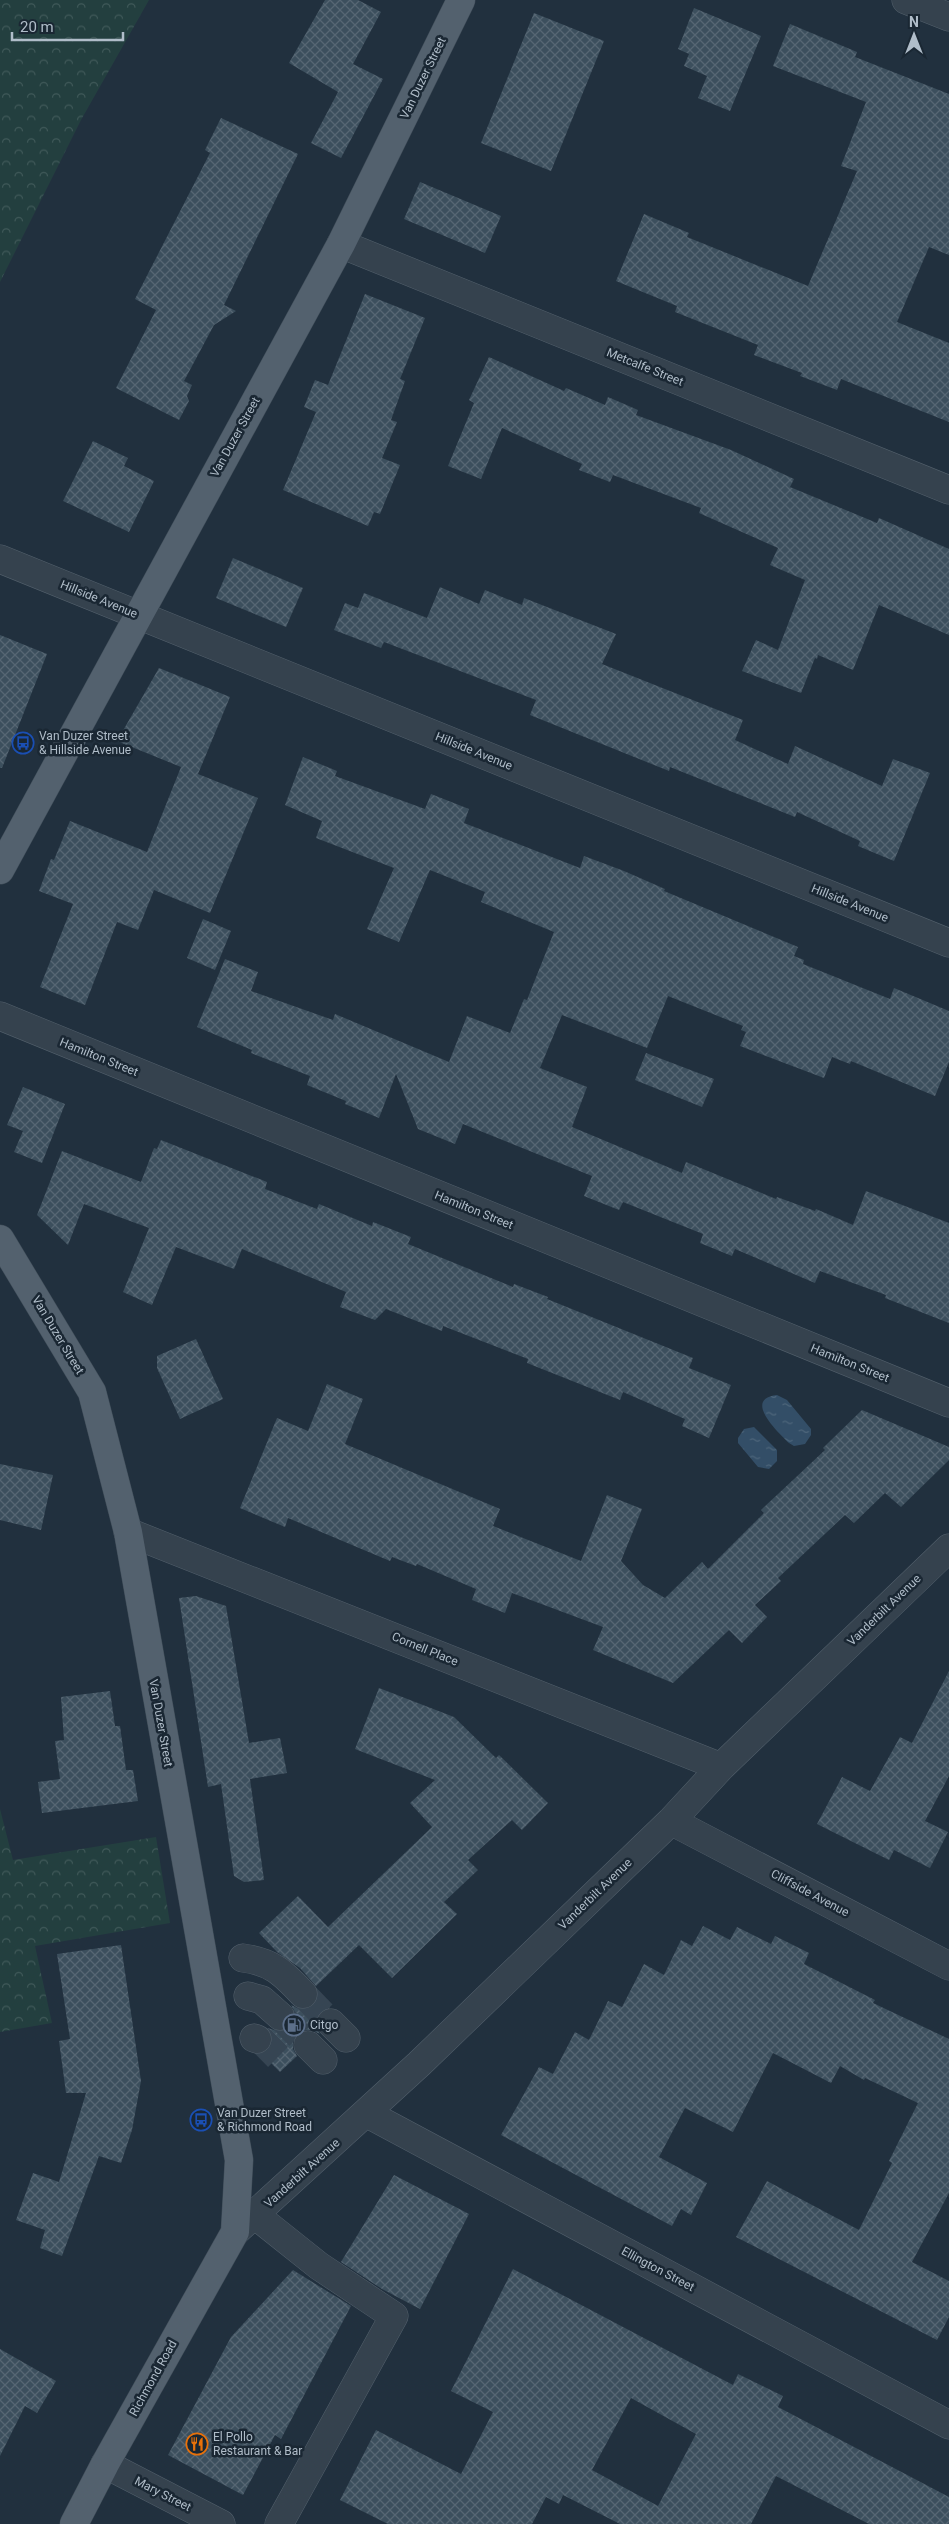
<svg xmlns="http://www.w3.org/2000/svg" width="949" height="2524" viewBox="0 0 949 2524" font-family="Roboto,sans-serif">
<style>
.forest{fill:url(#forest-crowns)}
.water{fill:url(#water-ripples)}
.building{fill:url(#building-cross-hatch);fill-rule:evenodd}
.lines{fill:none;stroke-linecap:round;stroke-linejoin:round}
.minor-tunnel{stroke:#364553;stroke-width:28;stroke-dasharray:28 14;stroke-linecap:butt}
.minor-casing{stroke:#53606c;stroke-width:29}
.major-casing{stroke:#3e4b57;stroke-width:29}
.minor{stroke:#35424e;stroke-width:28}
.major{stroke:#53616e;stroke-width:28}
.labels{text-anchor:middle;stroke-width:5;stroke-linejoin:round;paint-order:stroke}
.street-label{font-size:12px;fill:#b0bdc9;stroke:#1a2733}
.poi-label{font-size:12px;fill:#b0bdc9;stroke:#1a2733;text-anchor:start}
</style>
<defs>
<pattern id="forest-crowns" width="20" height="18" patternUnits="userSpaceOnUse" patternTransform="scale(1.25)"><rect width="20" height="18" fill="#233f3f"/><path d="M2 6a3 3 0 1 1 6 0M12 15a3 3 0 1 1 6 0" fill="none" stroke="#405959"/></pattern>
<pattern id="water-ripples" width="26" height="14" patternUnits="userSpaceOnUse" patternTransform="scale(1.25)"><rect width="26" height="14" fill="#334e67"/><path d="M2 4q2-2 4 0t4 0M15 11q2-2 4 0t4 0" fill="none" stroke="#4e667b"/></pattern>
<pattern id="building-cross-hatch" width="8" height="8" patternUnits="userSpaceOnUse" patternTransform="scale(1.25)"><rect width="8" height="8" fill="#3c4f5d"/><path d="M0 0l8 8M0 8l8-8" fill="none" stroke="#566673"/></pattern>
</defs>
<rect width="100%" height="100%" fill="#21303e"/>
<path class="forest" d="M 0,0 L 149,0 L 81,120 L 0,282 Z
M 0,1809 L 13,1860 L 156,1837 L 170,1923 L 35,1946 L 52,2023 L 0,2032 Z"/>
<path class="water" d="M 777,1395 L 787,1400 L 811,1429 L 811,1435 L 805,1444 L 794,1446 L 789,1443 C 779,1433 742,1399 777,1395 Z
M 754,1427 L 777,1450 L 777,1461 L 769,1469 L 758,1467 L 738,1443 L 738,1438 L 744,1429 Z"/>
<path class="building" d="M 325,0 L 358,0 L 381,12 L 353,64 L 383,79 L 341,158 L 311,143 L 338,92 L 289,63 Z
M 694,8 L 761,36 L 730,111 L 698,98 L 707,76 L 684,66 L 689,54 L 678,49 Z
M 534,13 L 604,41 L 551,171 L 481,143 Z
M 790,24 L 857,52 L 855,57 L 949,94 L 949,255 L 929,247 L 897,322 L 949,343 L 949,422 L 841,379 L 837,390 L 800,376 L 802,373 L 754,355 L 758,345 L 675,312 L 677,306 L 616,281 L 644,214 L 689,233 L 687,237 L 808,286 L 857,171 L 841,166 L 866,102 L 773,66 Z
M 221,118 L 298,154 L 224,305 L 236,311 L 214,325 L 184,381 L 192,385 L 187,396 L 189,401 L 179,420 L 116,388 L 156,310 L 135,299 L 210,153 L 205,150 Z
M 420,182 L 501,216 L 485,253 L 404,219 Z
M 365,294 L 425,318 L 400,379 L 405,381 L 391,420 L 397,422 L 382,458 L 400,465 L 380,514 L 374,512 L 368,526 L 283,490 L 316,412 L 304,407 L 315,380 L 328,385 Z
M 489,357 L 564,391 L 566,388 L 605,405 L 608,397 L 638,410 L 636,415 L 731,450 L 794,479 L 790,487 L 877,523 L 879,518 L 949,549 L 949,635 L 879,605 L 853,670 L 818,655 L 817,659 L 815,658 L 801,693 L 742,671 L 756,640 L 778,650 L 805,580 L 770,565 L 778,548 L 699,513 L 701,508 L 613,475 L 610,482 L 579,470 L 582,464 L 502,428 L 481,479 L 448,466 L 474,403 L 469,400 Z
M 93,441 L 128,458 L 124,466 L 154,481 L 129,532 L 63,501 Z
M 233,558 L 303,588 L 286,627 L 216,598 Z
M 440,587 L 479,604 L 485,590 L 522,605 L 524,598 L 616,634 L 602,664 L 743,720 L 735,740 L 788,764 L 795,746 L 882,786 L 893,759 L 930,773 L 894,861 L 858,846 L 860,841 L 797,812 L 795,817 L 670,767 L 669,771 L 530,715 L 536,700 L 384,642 L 381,648 L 334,630 L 345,603 L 358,608 L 364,593 L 427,618 Z
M 0,635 L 47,654 L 2,768 L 0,768 Z
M 159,668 L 230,697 L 198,774 L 258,798 L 210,913 L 154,890 L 138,930 L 117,922 L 85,1005 L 40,987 L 73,904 L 39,891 L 51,859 L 54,860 L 70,821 L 147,852 L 181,767 L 117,741 Z
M 303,757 L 337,771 L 335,776 L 425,809 L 431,794 L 469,809 L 464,823 L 580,868 L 584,856 L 624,871 L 665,889 L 664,891 L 798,947 L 794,956 L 804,960 L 803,964 L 890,999 L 894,988 L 949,1011 L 949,1062 L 935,1096 L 851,1061 L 850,1064 L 832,1057 L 824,1078 L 740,1046 L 746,1032 L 741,1030 L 743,1026 L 668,996 L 647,1048 L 562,1015 L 540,1068 L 587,1087 L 572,1127 L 682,1173 L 686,1162 L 776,1199 L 777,1197 L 815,1211 L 816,1209 L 853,1225 L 866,1191 L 949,1223 L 949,1323 L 885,1298 L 886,1295 L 820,1271 L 815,1283 L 735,1249 L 732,1256 L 700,1243 L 703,1234 L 623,1202 L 619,1210 L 584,1196 L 592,1176 L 463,1124 L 455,1144 L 418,1129 L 396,1074 L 379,1118 L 345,1104 L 346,1101 L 307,1085 L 310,1076 L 251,1053 L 252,1050 L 197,1027 L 225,959 L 258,972 L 251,991 L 333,1020 L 335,1014 L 449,1062 L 467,1016 L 510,1033 L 524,999 L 527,1000 L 554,932 L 481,902 L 485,892 L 430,870 L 399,942 L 367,929 L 394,868 L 316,838 L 322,821 L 285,805 Z
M 203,919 L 231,931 L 215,970 L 187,958 Z
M 646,1053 L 714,1079 L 702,1107 L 635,1080 Z
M 23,1087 L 65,1104 L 42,1163 L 14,1152 L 23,1131 L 7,1125 Z
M 161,1140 L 267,1182 L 265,1189 L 317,1209 L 319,1204 L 372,1226 L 373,1222 L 411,1237 L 408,1244 L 513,1287 L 514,1284 L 548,1297 L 547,1299 L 693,1358 L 689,1368 L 731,1385 L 709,1438 L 682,1426 L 685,1419 L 623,1392 L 620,1400 L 527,1363 L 528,1359 L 443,1326 L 442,1331 L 386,1309 L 375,1320 L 340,1307 L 346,1292 L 242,1249 L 234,1269 L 176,1247 L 152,1305 L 123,1292 L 149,1228 L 84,1204 L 68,1245 L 37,1215 L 62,1151 L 141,1182 L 154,1148 L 157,1149 Z
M 196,1339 L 223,1399 L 180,1419 L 157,1368 L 157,1356 Z
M 327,1384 L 363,1399 L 345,1444 L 500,1509 L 493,1526 L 581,1561 L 607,1495 L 642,1509 L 621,1561 L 643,1585 L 665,1598 L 702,1562 L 708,1569 L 764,1513 L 761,1510 L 825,1450 L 823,1448 L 862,1410 L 949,1447 L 949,1460 L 901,1507 L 885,1493 L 854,1523 L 845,1515 L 778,1578 L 781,1581 L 755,1605 L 767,1617 L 742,1643 L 729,1630 L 673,1683 L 593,1650 L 603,1627 L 512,1593 L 505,1613 L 472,1600 L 476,1589 L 417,1564 L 416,1566 L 392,1557 L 390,1561 L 288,1518 L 285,1527 L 240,1508 L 277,1418 L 308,1431 Z
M 0,1464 L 53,1475 L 41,1530 L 0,1520 Z
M 196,1596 L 226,1606 L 249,1743 L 280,1738 L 287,1773 L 250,1779 L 264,1880 L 244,1882 L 234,1876 L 221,1784 L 208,1787 L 179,1598 Z
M 949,1671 L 949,1776 L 925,1821 L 948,1832 L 930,1868 L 894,1850 L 889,1860 L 817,1824 L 842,1777 L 870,1791 L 900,1737 L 912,1743 Z
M 379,1688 L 454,1717 L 496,1758 L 499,1755 L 548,1803 L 522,1830 L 512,1820 L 468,1860 L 478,1870 L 444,1902 L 457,1914 L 392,1978 L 359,1945 L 316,1986 L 300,1968 L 277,1952 L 259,1933 L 298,1896 L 328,1927 L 432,1827 L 410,1803 L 435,1780 L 355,1749 Z
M 110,1691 L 115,1726 L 120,1726 L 126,1770 L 133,1770 L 138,1801 L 42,1813 L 38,1782 L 60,1779 L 55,1741 L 64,1740 L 61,1697 Z
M 703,1926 L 730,1940 L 737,1927 L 771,1944 L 775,1936 L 809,1953 L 804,1964 L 875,2000 L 873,2003 L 949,2039 L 949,2193 L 912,2262 L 949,2281 L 949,2317 L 937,2340 L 736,2237 L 767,2181 L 859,2230 L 892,2163 L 889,2161 L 918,2103 L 865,2078 L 864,2080 L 840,2066 L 831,2083 L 773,2053 L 733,2132 L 685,2108 L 659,2157 L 707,2183 L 691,2215 L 681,2209 L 672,2226 L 501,2135 L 539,2067 L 553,2074 L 575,2032 L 589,2040 L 608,2001 L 622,2007 L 644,1964 L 664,1975 L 681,1940 L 692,1946 Z
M 121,1945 L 141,2081 L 132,2130 L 121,2163 L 99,2156 L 62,2256 L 40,2248 L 45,2230 L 16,2220 L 33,2173 L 59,2182 L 86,2093 L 66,2093 L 59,2041 L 70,2039 L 57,1954 Z
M 318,1995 L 330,2008 L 320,2012 L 316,2018 L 316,2027 L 320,2034 L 312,2030 L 304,2030 L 297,2034 L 293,2041 L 293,2049 L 297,2056 L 280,2072 L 262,2054 L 268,2050 L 272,2043 L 272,2035 L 268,2028 L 277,2031 L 285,2031 L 291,2027 L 295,2020 L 295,2012 L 291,2005 L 299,2009 L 307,2009 L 314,2005 Z
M 394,2175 L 469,2214 L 420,2309 L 382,2289 L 341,2262 Z
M 513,2269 L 733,2385 L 738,2374 L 783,2396 L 778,2407 L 949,2497 L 949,2524 L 869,2524 L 776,2476 L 751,2524 L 620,2524 L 563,2495 L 559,2504 L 546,2497 L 532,2524 L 388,2524 L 340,2500 L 376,2430 L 461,2474 L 493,2412 L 451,2391 ZM 631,2398 L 696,2434 L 658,2506 L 592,2470 Z
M 293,2270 L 351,2306 L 281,2439 L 275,2435 L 243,2495 L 168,2455 L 231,2337 Z
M 0,2349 L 56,2381 L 37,2413 L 25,2406 L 0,2456 Z"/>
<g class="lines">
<path class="minor-tunnel" d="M 303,1994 L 331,2023
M 280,2016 L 308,2045
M 257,2039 L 262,2041 L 287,2066"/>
<g class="minor-casing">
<path id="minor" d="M 906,0 L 949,17
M 341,244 L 949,490
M 0,559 L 949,943
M 0,1016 L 949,1403
M 128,1532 L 721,1767
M 671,1821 L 949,1966
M 243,1958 C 273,1962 283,1973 303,1994
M 248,1996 L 262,2000 L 280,2016
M 331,2023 L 346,2038
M 254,2038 L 257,2039
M 308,2045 L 323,2060
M 366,2113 L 949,2425
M 255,2215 L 319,2266 L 394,2316 L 279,2524
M 235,2232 L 419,2064 L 671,1821 L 721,1767 L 949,1548
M 105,2464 L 221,2524"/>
</g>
<g class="major-casing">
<path id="major" d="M 0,870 L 341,244 L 461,0
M 0,1239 L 92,1392 L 128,1532 L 239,2160 L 235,2232 L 105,2464 L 74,2524"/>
</g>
<use href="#minor" class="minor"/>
<use href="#major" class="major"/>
</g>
<defs>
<g id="bus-ring" transform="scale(1.125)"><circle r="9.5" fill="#1a2733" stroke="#1a4fb4" stroke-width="1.5"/><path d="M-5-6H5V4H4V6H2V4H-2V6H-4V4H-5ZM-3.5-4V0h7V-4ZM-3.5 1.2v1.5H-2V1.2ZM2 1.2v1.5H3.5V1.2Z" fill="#1a4fb4"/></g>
<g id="fuel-ring" transform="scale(1.125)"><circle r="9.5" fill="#1a2733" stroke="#5c6f8a" stroke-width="1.5"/><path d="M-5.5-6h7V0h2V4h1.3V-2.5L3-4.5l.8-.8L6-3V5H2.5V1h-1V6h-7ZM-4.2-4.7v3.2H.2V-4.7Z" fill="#5c6f8a"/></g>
<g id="restaurant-ring" transform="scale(1.125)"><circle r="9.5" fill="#1a2733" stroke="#e8710a" stroke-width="1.5"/><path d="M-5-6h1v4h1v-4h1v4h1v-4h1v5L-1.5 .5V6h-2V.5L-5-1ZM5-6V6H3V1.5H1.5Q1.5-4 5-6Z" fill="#e8710a"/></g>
</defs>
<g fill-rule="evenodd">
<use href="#bus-ring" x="23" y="743"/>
<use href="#fuel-ring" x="294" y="2025"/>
<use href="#bus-ring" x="201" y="2120"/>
<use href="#restaurant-ring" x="197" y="2444"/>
</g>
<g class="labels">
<g class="street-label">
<text transform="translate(423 78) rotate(-64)" y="4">Van Duzer Street</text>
<text transform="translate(645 367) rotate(22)" y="4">Metcalfe Street</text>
<text transform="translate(235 437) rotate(-61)" y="4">Van Duzer Street</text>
<text transform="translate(99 599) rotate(22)" y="4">Hillside Avenue</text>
<text transform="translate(474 751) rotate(22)" y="4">Hillside Avenue</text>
<text transform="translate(850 903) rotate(22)" y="4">Hillside Avenue</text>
<text transform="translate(99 1057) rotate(22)" y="4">Hamilton Street</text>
<text transform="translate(474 1210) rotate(22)" y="4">Hamilton Street</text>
<text transform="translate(58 1335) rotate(59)" y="4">Van Duzer Street</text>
<text transform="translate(850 1363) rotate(22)" y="4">Hamilton Street</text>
<text transform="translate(884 1610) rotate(-44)" y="4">Vanderbilt Avenue</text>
<text transform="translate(425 1649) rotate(22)" y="4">Cornell Place</text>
<text transform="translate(161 1723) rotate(80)" y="4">Van Duzer Street</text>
<text transform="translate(810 1893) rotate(28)" y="4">Cliffside Avenue</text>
<text transform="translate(595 1894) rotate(-44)" y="4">Vanderbilt Avenue</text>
<text transform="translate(302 2173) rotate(-42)" y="4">Vanderbilt Avenue</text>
<text transform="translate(658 2269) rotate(28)" y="4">Ellington Street</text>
<text transform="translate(153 2378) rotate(-61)" y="4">Richmond Road</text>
<text transform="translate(163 2494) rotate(27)" y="4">Mary Street</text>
</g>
<g class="poi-label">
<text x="39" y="740">Van Duzer Street<tspan x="39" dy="14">&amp; Hillside Avenue</tspan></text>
<text x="310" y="2029">Citgo</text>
<text x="217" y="2117">Van Duzer Street<tspan x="217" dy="14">&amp; Richmond Road</tspan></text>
<text x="213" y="2441">El Pollo<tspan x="213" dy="14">Restaurant &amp; Bar</tspan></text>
</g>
</g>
<g transform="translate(914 35)" stroke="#1a2733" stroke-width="4" paint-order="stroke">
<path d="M0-4L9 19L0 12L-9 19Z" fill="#b0bdc9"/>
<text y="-8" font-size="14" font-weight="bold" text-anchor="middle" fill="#b0bdc9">N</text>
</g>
<path d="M12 32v8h111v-8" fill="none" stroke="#b0bdc9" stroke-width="2.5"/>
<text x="20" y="32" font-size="15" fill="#b0bdc9" stroke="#1a2733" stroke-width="4" paint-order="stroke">20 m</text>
</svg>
